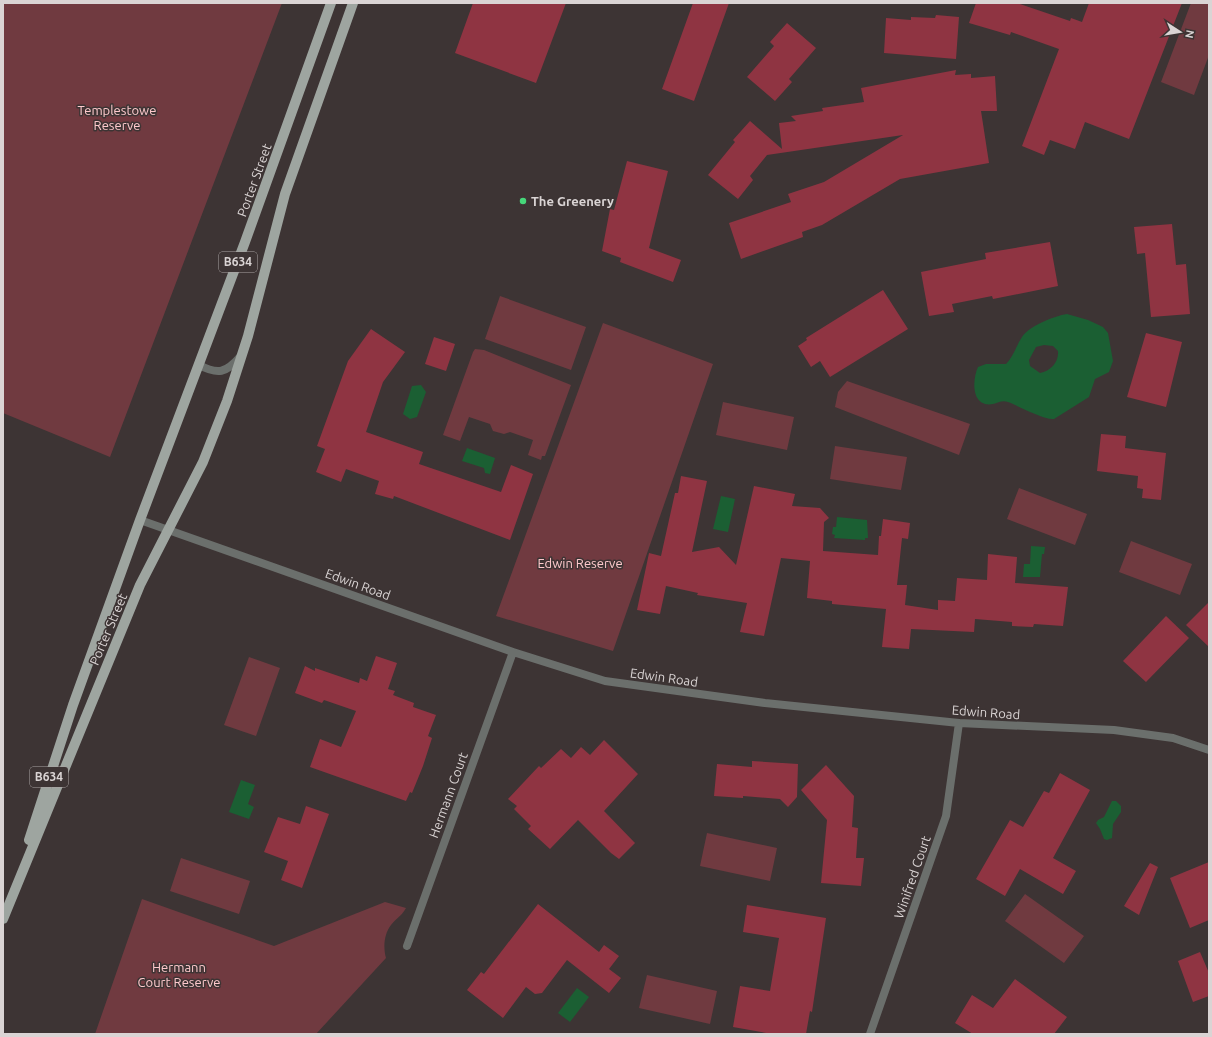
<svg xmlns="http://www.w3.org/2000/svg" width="1212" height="1037" viewBox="0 0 1212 1037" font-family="Ubuntu,sans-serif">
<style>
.green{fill:#703a40}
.water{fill:#1b5f33;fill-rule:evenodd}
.building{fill:#8f3442}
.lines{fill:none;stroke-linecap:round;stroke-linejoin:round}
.minor{stroke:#6b6f6c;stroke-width:8}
.primary{stroke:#9ea5a0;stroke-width:10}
.poi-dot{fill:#46d77a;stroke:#3d3434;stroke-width:1.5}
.labels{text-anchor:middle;stroke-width:3;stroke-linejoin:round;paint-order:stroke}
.shield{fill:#3d3434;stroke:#aba4a4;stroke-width:1}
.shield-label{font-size:12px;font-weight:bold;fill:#dad4d4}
.park-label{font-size:13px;fill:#fec9cc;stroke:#3d3434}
.street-label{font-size:13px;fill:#dad4d4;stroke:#3d3434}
.poi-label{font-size:13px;font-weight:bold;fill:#dad4d4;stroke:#3d3434;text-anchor:start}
</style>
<rect width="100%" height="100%" fill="#3d3434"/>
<path class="green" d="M 3,3 L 282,3 L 110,457 L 3,413 Z
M 1191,3 L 1209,3 L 1209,55 L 1194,95 L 1161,82 Z
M 500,296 L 586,327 L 571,370 L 485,339 Z
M 603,323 L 713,364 L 613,651 L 496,616 Z
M 475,349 L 484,350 L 571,385 L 545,456 L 542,456 L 541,460 L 528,455 L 533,440 L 510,432 L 504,434 L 493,431 L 490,424 L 469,417 L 460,441 L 443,435 L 473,352 Z
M 847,381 L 970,424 L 959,455 L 835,407 L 838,392 Z
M 723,402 L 794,417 L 787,450 L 716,435 Z
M 835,446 L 907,457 L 901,490 L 830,479 Z
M 1019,488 L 1087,514 L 1075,545 L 1007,519 Z
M 1131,541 L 1192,564 L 1180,595 L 1119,572 Z
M 249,657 L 280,668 L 256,736 L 224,725 Z
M 707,833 L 777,848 L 770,881 L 700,866 Z
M 181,858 L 250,881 L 239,914 L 170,891 Z
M 1025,894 L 1084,936 L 1064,963 L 1005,921 Z
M 142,899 L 274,946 L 385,902 L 406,908 C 401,917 396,918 391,925 C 384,934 383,947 386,958 L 316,1034 L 95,1034 Z
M 647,975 L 717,991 L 710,1024 L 639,1008 Z"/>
<path class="water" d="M 1067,314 L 1088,320 L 1103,327 L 1108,333 L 1113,361 L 1109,372 L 1095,379 L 1089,397 L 1054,419 C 1044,420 1019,406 1008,402 C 1002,400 998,403 993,404 C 971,408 972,380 978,367 L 986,364 L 1006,364 C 1014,356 1016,346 1022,337 C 1029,326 1054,316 1067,314 ZM 1044,345 L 1053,346 L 1058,351 C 1059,362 1051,371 1040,373 L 1030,366 L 1029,360 L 1036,347 Z
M 421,385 L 426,392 L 417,417 L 410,419 L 403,414 L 412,386 Z
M 467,448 L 495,458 L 490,474 L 485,473 L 484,468 L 462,461 Z
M 721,496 L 735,499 L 728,532 L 713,529 Z
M 837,517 L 867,520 L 868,538 L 865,538 L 865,540 L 834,538 L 835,535 L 832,534 L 833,527 L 836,527 Z
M 1031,546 L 1045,547 L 1044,554 L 1042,554 L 1040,577 L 1023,577 L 1024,564 L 1030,564 Z
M 241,780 L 255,785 L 248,804 L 254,807 L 249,819 L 229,812 Z
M 1112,801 L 1116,801 L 1121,806 L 1121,812 L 1113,824 L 1112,838 L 1107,840 L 1104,839 L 1100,829 L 1096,823 L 1098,820 L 1104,817 Z
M 577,988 L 589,997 L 570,1022 L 558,1013 Z"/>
<path class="building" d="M 473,3 L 566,3 L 536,83 L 455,53 Z
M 693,3 L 729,3 L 694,101 L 662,89 Z
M 976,3 L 1017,3 L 1070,21 L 1071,18 L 1082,22 L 1089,3 L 1182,3 L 1129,139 L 1085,122 L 1075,149 L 1050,140 L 1044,155 L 1022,146 L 1059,49 L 1011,32 L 1010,35 L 969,23 Z
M 936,15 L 959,17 L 956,59 L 884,53 L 886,18 L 911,20 L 911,17 L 935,18 Z
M 787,23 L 816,48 L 789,79 L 792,82 L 775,101 L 747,77 L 774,46 L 770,42 Z
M 956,70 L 955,75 L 971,74 L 971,78 L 995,76 L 997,111 L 981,111 L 989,163 L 900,179 L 822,225 L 802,232 L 803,237 L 741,259 L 729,223 L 791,202 L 788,194 L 824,182 L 903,135 L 767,155 L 750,176 L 753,180 L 738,199 L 708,175 L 735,142 L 733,140 L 750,121 L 782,149 L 779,123 L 796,121 L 791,116 L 823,111 L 822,108 L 864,102 L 861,88 Z
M 627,161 L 668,171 L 649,248 L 681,260 L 673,282 L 620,262 L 621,258 L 602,251 L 610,209 L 614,210 Z
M 1172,224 L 1176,265 L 1186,264 L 1190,314 L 1151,317 L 1145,253 L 1137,254 L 1134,227 Z
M 1050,242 L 1058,286 L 993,299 L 992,296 L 952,304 L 954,312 L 929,316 L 921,272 L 986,259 L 985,253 Z
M 883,290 L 908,329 L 830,377 L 820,361 L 811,367 L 798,346 L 807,340 L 806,338 Z
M 371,329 L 405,352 L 383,382 L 366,432 L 423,452 L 419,464 L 501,492 L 511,465 L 533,474 L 510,540 L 394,496 L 393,499 L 375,494 L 379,481 L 346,469 L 341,482 L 316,472 L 325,449 L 317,446 L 348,361 Z
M 1146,333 L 1182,342 L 1166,407 L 1127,397 Z
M 434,337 L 455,344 L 446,371 L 425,364 Z
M 1101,434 L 1126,436 L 1125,448 L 1166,453 L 1161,500 L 1142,498 L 1143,489 L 1137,488 L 1138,476 L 1097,471 Z
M 681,476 L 707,481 L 692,552 L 719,547 L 736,565 L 754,486 L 795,494 L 792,506 L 820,508 L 829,518 L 824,522 L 823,551 L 878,555 L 879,536 L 881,536 L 883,519 L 910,523 L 908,539 L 902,538 L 897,585 L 907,585 L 905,605 L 938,610 L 938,600 L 955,601 L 957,578 L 987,580 L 988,554 L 1017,557 L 1015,583 L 1068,587 L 1063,626 L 1034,624 L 1033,627 L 1012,626 L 1012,622 L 975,619 L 974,632 L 911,629 L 909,649 L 882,647 L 886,609 L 832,604 L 832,601 L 807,598 L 810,561 L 781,558 L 764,636 L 740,632 L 747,603 L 697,595 L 698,593 L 666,586 L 660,614 L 637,610 L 649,553 L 661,556 L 675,493 L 678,493 Z
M 1209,602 L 1209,647 L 1186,625 Z
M 1166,616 L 1189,638 L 1146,682 L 1123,661 Z
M 376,656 L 397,663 L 388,689 L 395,691 L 393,695 L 414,703 L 413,707 L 436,715 L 428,736 L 432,738 L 423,766 L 412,793 L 410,792 L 406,801 L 310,767 L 320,739 L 341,747 L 356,711 L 324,700 L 322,703 L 295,693 L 305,666 L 315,671 L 315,668 L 359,683 L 360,678 L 367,681 Z
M 604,740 L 638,774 L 604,811 L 635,843 L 619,859 L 611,853 L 578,820 L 550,849 L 528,829 L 531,826 L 514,809 L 517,806 L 508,799 L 539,766 L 541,768 L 561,749 L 571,758 L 581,747 L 590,755 Z
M 752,761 L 798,764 L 797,797 L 788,807 L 780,799 L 743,796 L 743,798 L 714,796 L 717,764 L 752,767 Z
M 826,765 L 854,796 L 852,827 L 858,828 L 856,858 L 864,858 L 861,886 L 821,883 L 827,820 L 801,790 Z
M 1060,773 L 1090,790 L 1053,858 L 1076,871 L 1063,894 L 1020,869 L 1005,896 L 976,879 L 1010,820 L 1023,827 L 1044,791 L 1049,793 Z
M 306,806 L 329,814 L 302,888 L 281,880 L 288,861 L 264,852 L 278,817 L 300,824 Z
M 1209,862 L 1209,920 L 1190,928 L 1170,878 Z
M 1150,863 L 1158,867 L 1139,915 L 1124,906 Z
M 538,904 L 599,952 L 604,945 L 619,956 L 609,969 L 621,978 L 609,993 L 567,960 L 542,993 L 535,994 L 526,987 L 503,1018 L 467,990 L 481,972 L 484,974 Z
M 747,905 L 826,918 L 812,1012 L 810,1011 L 806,1034 L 772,1034 L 733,1027 L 740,986 L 770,991 L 779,938 L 743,932 Z
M 1200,952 L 1209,973 L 1209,996 L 1193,1002 L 1178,961 Z
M 1015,979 L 1067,1017 L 1054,1034 L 973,1034 L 955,1023 L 972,995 L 993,1008 Z"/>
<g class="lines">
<path class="minor" d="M 199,365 C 218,375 226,373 240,357
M 140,520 L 513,652 L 605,681 L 765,703 L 959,723 L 1114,730 L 1173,738 L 1209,750
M 407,946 L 513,652
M 870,1034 L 946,816 L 959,723"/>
<path class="primary" d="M 29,840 L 73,705 L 98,636 L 140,520 L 245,242 L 331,3
M 3,919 L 140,585 L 203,462 L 227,401 L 248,336 L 285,194 L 353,3"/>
</g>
<circle class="poi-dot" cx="523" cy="201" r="4"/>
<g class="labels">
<g class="shield">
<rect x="219" y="252" width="38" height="20" rx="3"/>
<rect x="30" y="767" width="38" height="20" rx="3"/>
</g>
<g class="shield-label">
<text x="238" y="266">B634</text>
<text x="49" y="781">B634</text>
</g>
<g class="park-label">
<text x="117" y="115">Templestowe<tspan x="117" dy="15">Reserve</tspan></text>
<text x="580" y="568">Edwin Reserve</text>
<text x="179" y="972">Hermann<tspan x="179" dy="15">Court Reserve</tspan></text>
</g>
<g class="street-label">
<text transform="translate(254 180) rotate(-70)" y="5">Porter Street</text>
<text transform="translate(358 584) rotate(20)" y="5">Edwin Road</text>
<text transform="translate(108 629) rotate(-67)" y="5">Porter Street</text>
<text transform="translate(664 677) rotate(8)" y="5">Edwin Road</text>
<text transform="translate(986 712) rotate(4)" y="5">Edwin Road</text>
<text transform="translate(448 795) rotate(-70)" y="5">Hermann Court</text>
<text transform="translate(912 877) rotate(-71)" y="5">Winifred Court</text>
</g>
<g class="poi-label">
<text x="531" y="206">The Greenery</text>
</g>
</g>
<rect width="1212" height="1037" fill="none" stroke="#dad4d4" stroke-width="8"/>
<g transform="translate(1180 32) rotate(102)" stroke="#3d3434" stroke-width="3" paint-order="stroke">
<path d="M0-3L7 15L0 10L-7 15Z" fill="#dad4d4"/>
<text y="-6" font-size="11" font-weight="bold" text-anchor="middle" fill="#dad4d4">N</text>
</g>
</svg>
